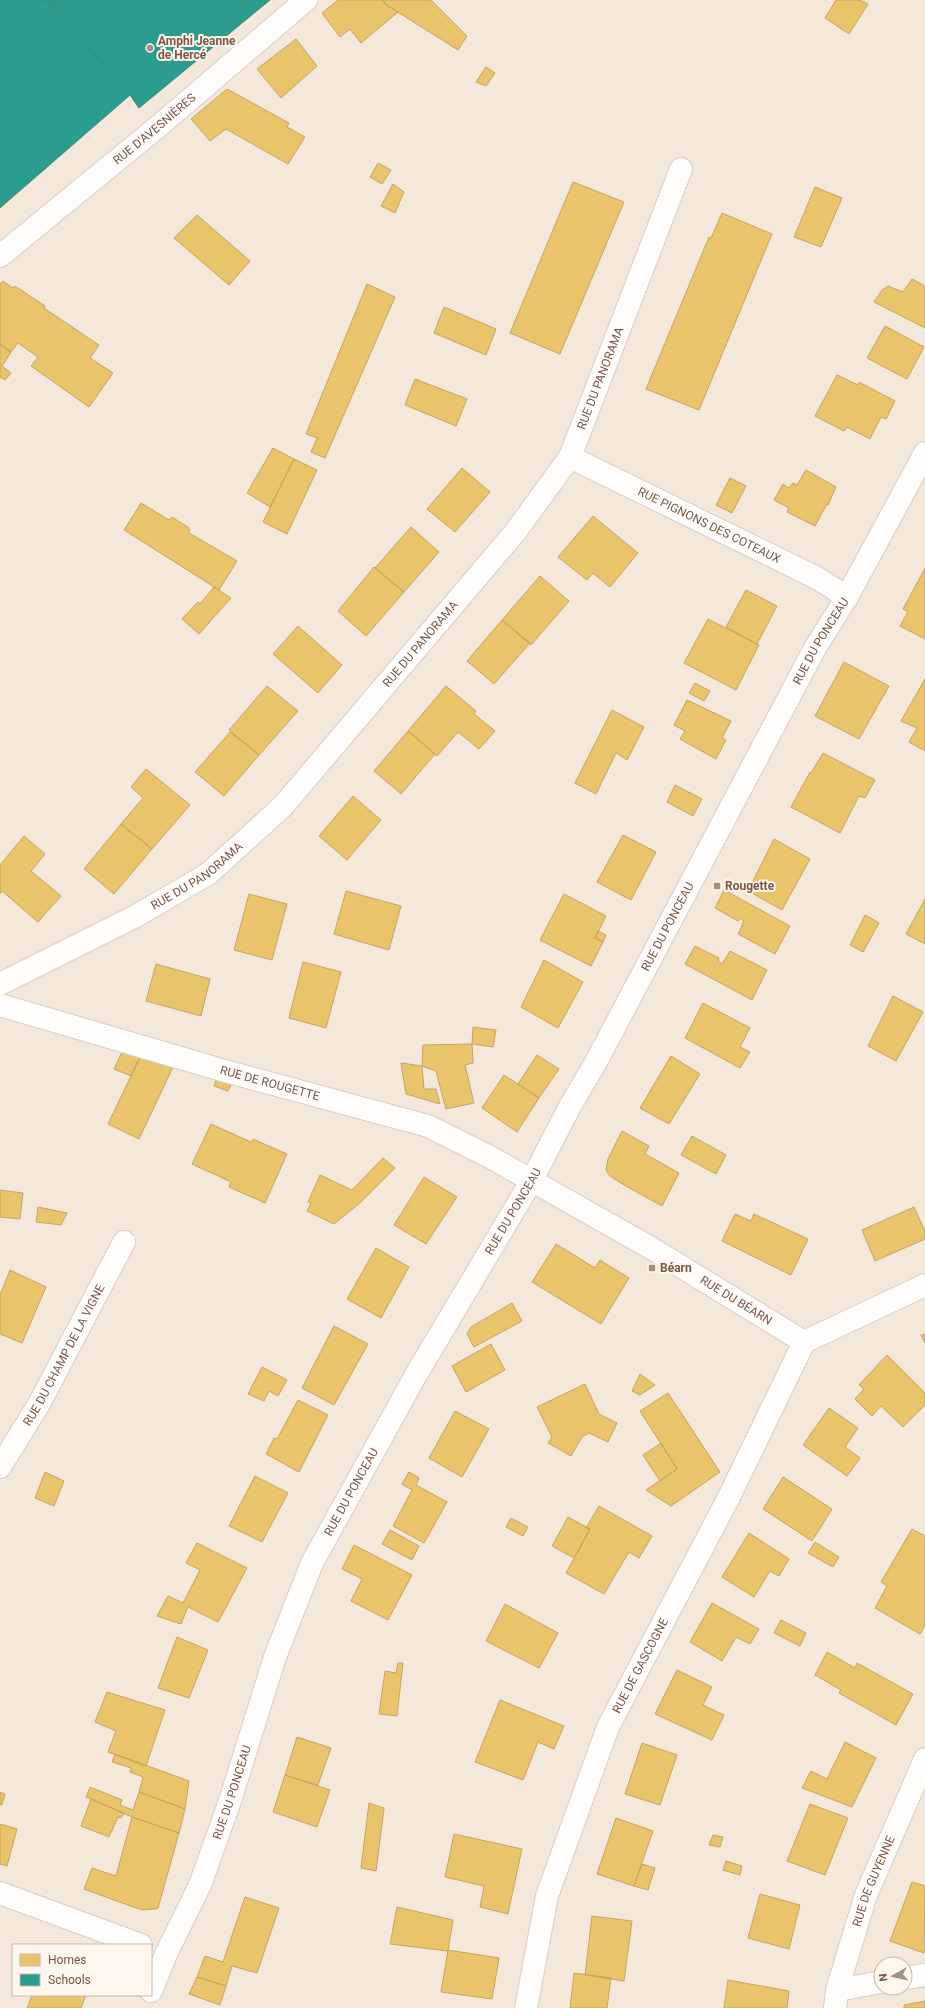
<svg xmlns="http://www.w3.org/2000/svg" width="925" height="2008" viewBox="0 0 925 2008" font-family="Roboto,sans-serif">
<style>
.residential{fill:#f4e8da;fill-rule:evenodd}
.homes{fill:#e9c46a;stroke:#c8a360}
.schools{fill:#2a9d8f;stroke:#428879}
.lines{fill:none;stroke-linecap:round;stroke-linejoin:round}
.street-casing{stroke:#d7cec8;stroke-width:24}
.secondary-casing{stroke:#d8cec7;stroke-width:24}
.street{stroke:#fefdfc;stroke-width:22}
.secondary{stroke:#fefdfc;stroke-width:22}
.poi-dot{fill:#a68d80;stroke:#fff7ed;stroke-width:1.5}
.labels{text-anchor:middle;stroke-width:4;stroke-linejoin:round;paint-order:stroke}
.poi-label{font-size:12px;font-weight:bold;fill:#7a5747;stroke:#fff7ed;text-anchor:start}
.street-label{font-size:12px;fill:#7a5747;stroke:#fff7ed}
</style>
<rect width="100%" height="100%" fill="#f8f2eb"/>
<path class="residential" d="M 0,0 L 925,0 L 925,2008 L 0,2008 ZM 13,1945 L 151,1945 L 151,1995 L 13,1995 ZM 881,1964 L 905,1964 L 905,1988 L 881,1988 Z"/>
<path class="homes" d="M 338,0 L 383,0 L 385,4 L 398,12 L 361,43 L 350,29 L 340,37 L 322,13 Z
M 383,0 L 431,0 L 467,36 L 458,50 L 385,4 Z
M 836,0 L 860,0 L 868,4 L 849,34 L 825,18 Z
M 296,39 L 317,66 L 281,98 L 257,69 Z
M 486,67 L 495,73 L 486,86 L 476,82 Z
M 227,89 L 289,123 L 287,127 L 305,137 L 288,164 L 226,129 L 210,141 L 191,119 Z
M 378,163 L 391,170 L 382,184 L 370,177 Z
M 573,182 L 624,202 L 560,354 L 510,333 Z
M 393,184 L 404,192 L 395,213 L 381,206 Z
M 815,187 L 842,198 L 821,247 L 794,237 Z
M 722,213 L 772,234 L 699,410 L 646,389 L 709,237 L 711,238 Z
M 197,215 L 250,261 L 229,285 L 174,238 Z
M 912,279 L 925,286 L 925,328 L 874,302 L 882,290 L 888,286 L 903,292 Z
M 3,281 L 13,288 L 15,286 L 45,306 L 44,308 L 99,345 L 90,358 L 113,373 L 89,407 L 31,366 L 38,357 L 18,343 L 11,352 L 0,344 L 0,284 Z
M 367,284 L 395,297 L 325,458 L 311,452 L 317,438 L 306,434 Z
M 444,307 L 496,329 L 486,355 L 434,333 Z
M 885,326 L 924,347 L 907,379 L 867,358 Z
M 0,344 L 11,352 L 2,366 L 11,373 L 5,380 L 0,377 Z
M 837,375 L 858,385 L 859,382 L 895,401 L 886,419 L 881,417 L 870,439 L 847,427 L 844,431 L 815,416 Z
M 415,379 L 467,399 L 456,426 L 405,405 Z
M 273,448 L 294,459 L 270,507 L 247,493 Z
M 294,459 L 317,470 L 287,534 L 263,522 Z
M 462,468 L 490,492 L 455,532 L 427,509 Z
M 806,470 L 836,487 L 828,505 L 827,504 L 815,526 L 787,512 L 789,508 L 774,500 L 783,484 L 789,488 L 793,483 L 797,485 Z
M 730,478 L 746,486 L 732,513 L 716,505 Z
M 141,503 L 169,520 L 172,517 L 189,528 L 189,533 L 237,561 L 219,590 L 124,530 Z
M 593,516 L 638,553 L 610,587 L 593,573 L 587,580 L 558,557 Z
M 411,527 L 439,552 L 404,592 L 375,568 Z
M 374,567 L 404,592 L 366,636 L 338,611 Z
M 925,568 L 925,639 L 900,626 L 908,612 L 903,609 Z
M 540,576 L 569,601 L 531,645 L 502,620 Z
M 214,587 L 231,598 L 199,634 L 182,619 L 198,602 L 200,604 Z
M 746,590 L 777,606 L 757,644 L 726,627 Z
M 708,619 L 759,645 L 736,690 L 684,663 Z
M 502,620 L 530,643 L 494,684 L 467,661 Z
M 298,626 L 342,665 L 318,693 L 273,654 Z
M 844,662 L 889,686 L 859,739 L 815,716 Z
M 925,679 L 925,751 L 909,742 L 917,728 L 901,721 Z
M 695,683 L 710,691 L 704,701 L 689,693 Z
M 267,686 L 298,711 L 259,755 L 229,730 Z
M 446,686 L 476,711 L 474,714 L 495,731 L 479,749 L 458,732 L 437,756 L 408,731 Z
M 687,700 L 731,721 L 722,738 L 726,740 L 716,759 L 680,739 L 685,731 L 674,725 Z
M 612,710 L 644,727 L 627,760 L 616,753 L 596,794 L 575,783 Z
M 408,731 L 435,754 L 401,794 L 374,771 Z
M 230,732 L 259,755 L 224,796 L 195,772 Z
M 823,753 L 875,780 L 865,798 L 859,796 L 840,833 L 791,807 L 810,772 L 811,773 Z
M 146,769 L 190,805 L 152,849 L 121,824 L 143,798 L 131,787 Z
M 675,785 L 702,799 L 693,816 L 667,802 Z
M 353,796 L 381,820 L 347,860 L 319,836 Z
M 121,824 L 152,849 L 114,894 L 84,869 Z
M 623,835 L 656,852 L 631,900 L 597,882 Z
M 24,836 L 45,854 L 31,871 L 61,896 L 38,922 L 2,891 L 0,894 L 0,865 Z
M 774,839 L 810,859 L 782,910 L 748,891 Z
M 724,890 L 790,926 L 775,954 L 738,934 L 744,921 L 740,918 L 738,921 L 715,908 Z
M 346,891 L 401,906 L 389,950 L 334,934 Z
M 249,894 L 287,904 L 272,960 L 234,950 Z
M 564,894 L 606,916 L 595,938 L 603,942 L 591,966 L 540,940 Z
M 925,899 L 925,944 L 906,934 Z
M 865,915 L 879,923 L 863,952 L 850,945 Z
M 598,931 L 606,935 L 603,942 L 595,938 Z
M 695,946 L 719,958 L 718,961 L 722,964 L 730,951 L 767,970 L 752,1000 L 685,964 Z
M 544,960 L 583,982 L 558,1028 L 521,1007 Z
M 303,962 L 341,972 L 326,1028 L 289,1018 Z
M 156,964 L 210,979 L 201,1016 L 146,1001 Z
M 893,996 L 923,1012 L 896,1061 L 868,1046 Z
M 703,1003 L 750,1028 L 740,1047 L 750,1052 L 740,1068 L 685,1038 Z
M 473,1027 L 496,1030 L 493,1047 L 472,1044 Z
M 472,1044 L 473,1063 L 465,1065 L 474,1103 L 446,1109 L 436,1071 L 422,1066 L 423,1045 Z
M 122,1052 L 140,1057 L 131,1076 L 114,1069 Z
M 537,1055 L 559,1069 L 539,1098 L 518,1084 Z
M 671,1056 L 700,1074 L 669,1124 L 640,1108 Z
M 140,1057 L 174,1065 L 139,1139 L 108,1124 Z
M 401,1063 L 422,1066 L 424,1089 L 436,1089 L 440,1104 L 406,1094 Z
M 504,1075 L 539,1098 L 517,1132 L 482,1108 Z
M 217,1078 L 232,1082 L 228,1091 L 214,1086 Z
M 211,1124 L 251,1142 L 253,1139 L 287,1154 L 265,1203 L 229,1187 L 231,1182 L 192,1164 Z
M 622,1131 L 649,1146 L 645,1154 L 679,1173 L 662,1206 L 624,1185 L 610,1176 L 606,1170 L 608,1159 Z
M 692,1136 L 726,1155 L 716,1174 L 681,1155 Z
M 383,1158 L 395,1168 L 361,1202 L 334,1224 L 307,1211 L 311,1203 L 308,1202 L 320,1175 L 352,1190 Z
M 424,1177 L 457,1197 L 426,1244 L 394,1225 Z
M 0,1190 L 23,1193 L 20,1219 L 0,1217 Z
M 38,1207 L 67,1213 L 61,1225 L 36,1222 Z
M 914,1207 L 925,1231 L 925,1239 L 875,1261 L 862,1230 Z
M 735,1214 L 751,1221 L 754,1214 L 808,1239 L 791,1275 L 722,1241 Z
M 556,1244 L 595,1268 L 600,1260 L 629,1278 L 601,1324 L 532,1282 Z
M 376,1248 L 409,1267 L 381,1318 L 347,1299 Z
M 10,1270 L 46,1287 L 22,1343 L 0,1334 L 0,1295 Z
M 512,1303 L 522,1321 L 474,1347 L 467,1334 L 471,1327 Z
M 334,1326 L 368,1344 L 334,1405 L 302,1388 Z
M 925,1334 L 925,1343 L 921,1335 Z
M 491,1344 L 505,1370 L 466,1392 L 452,1366 Z
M 887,1355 L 925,1393 L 925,1405 L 903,1427 L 881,1406 L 872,1416 L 855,1399 L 864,1389 L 859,1385 Z
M 262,1367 L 287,1380 L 278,1396 L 269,1391 L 264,1401 L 248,1394 Z
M 640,1374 L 655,1385 L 640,1395 L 632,1391 Z
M 585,1384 L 599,1414 L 617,1423 L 608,1442 L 589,1433 L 582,1437 L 571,1456 L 548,1443 L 552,1437 L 537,1407 Z
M 668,1393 L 720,1472 L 671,1506 L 646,1490 L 677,1469 L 640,1411 Z
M 298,1400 L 328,1415 L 299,1472 L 266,1454 L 274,1438 L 277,1439 Z
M 829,1408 L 858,1428 L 845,1447 L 860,1458 L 847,1476 L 803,1445 Z
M 455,1411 L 489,1429 L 462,1477 L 429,1458 Z
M 661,1443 L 677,1469 L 660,1481 L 643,1455 Z
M 45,1472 L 64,1481 L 54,1506 L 35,1498 Z
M 409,1472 L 419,1478 L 416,1485 L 447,1502 L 424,1543 L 393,1526 L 412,1490 L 402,1484 Z
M 255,1476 L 288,1493 L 262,1542 L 229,1526 Z
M 783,1477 L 832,1509 L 812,1541 L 763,1509 Z
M 599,1506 L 652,1536 L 639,1558 L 629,1552 L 604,1594 L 566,1573 L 590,1529 L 586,1528 Z
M 568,1517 L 590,1529 L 574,1558 L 552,1546 Z
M 511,1518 L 528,1527 L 523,1536 L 506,1527 Z
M 912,1529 L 925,1536 L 925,1625 L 920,1634 L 875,1608 L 887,1586 L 881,1582 Z
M 390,1530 L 419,1546 L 412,1560 L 382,1544 Z
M 749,1533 L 789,1559 L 779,1576 L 770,1571 L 754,1597 L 722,1577 Z
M 815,1542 L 839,1557 L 833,1567 L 808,1553 Z
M 197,1543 L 247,1568 L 218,1622 L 188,1607 L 181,1624 L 157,1616 L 168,1596 L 183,1603 L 200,1570 L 186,1563 Z
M 354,1545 L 412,1575 L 388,1620 L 351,1601 L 362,1579 L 342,1569 Z
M 712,1603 L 759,1629 L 750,1644 L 736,1637 L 722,1661 L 690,1642 Z
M 505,1604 L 558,1633 L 539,1668 L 486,1641 Z
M 781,1620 L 806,1633 L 800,1646 L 774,1633 Z
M 177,1637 L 208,1650 L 189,1698 L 158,1688 Z
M 827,1652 L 855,1668 L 857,1663 L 913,1694 L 896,1725 L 839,1693 L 841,1690 L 815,1675 Z
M 398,1663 L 403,1663 L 397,1716 L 379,1714 L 385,1671 L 396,1673 Z
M 677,1670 L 712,1687 L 703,1705 L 724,1715 L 712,1740 L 655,1714 Z
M 107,1692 L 165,1710 L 146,1766 L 108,1752 L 116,1731 L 95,1722 Z
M 500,1700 L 564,1726 L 554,1749 L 538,1742 L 523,1780 L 475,1762 Z
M 297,1737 L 331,1748 L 318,1785 L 285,1775 Z
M 845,1742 L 876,1758 L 852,1807 L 802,1788 L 811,1771 L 827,1779 Z
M 642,1743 L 677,1755 L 660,1805 L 625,1794 Z
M 115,1754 L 189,1781 L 185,1809 L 139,1792 L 143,1777 L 130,1772 L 131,1768 L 112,1762 Z
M 285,1775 L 330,1790 L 317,1827 L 273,1812 Z
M 90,1787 L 122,1800 L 120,1805 L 133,1810 L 139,1792 L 185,1809 L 179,1833 L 132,1817 L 86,1797 Z
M 0,1792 L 5,1794 L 2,1805 L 0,1805 Z
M 91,1799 L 124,1813 L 121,1818 L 118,1817 L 109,1837 L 81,1826 Z
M 369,1803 L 384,1808 L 376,1871 L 361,1868 Z
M 810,1804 L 848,1818 L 825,1875 L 787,1861 Z
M 132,1817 L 179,1833 L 158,1908 L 155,1909 L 143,1910 L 133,1907 L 84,1889 L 92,1868 L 116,1876 Z
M 616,1818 L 653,1831 L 634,1886 L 597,1874 Z
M 0,1824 L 17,1829 L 7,1866 L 0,1864 Z
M 454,1834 L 522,1849 L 508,1914 L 480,1907 L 484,1886 L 445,1877 Z
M 713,1835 L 723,1837 L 720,1847 L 709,1845 Z
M 726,1861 L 742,1866 L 740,1875 L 723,1870 Z
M 642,1864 L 655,1868 L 648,1890 L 634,1886 Z
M 912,1882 L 925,1886 L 924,1953 L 890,1941 Z
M 760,1894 L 800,1905 L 789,1949 L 748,1938 Z
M 245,1897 L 279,1908 L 257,1973 L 232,1966 L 226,1986 L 197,1977 L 205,1956 L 223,1962 Z
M 397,1907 L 453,1920 L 448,1951 L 390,1944 Z
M 592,1916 L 632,1921 L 624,1981 L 585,1975 Z
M 448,1950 L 499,1958 L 492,1999 L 441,1992 Z
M 574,1973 L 611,1978 L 607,2008 L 570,2008 Z
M 197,1977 L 226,1986 L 220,2005 L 189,1994 Z
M 728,1980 L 789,1991 L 787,2008 L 724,2008 Z
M 32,1995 L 86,1995 L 81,2008 L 27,2008 Z
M 925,2001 L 925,2008 L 904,2008 L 904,2005 Z"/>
<path class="schools" d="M 0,0 L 47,0 L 130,95 L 0,208 Z
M 47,0 L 270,0 L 139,108 L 130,95 Z"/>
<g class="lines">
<g class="street-casing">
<g id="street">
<path id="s1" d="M 570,457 L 817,578 L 847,597"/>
<path id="s2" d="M 0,984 L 136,916 L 208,874 L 283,806 L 516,531 L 570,457 L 681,169"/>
<path id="s3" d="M 0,1005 L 225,1071 L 428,1126 L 490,1157 L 651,1248 L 804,1342 L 925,1285"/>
<path id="s4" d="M 0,1467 L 39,1404 L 124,1242"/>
<path d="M 0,1893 L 141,1945"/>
<path d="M 905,1978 L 925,1975"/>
<path d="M 837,1990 L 881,1982"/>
<path id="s5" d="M 151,1991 L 166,1954 L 200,1885 L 230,1801 L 275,1657 L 312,1563 L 417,1373 L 532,1180 L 569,1108 L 596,1062 L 815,648 L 847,597 L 925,453"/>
<path id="s6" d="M 526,2008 L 547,1896 L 608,1727 L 728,1499 L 804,1342"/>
<path id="s7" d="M 835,2008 L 837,1990 L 866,1895 L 925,1759"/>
</g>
</g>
<g class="secondary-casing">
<g id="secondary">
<path id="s8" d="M 0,256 L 160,125 L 306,0"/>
</g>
</g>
<use href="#street" class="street"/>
<use href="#secondary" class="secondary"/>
</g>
<g class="poi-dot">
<circle cx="150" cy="48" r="4"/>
<rect x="713" y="882" width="8" height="8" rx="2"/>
<rect x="648" y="1264" width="8" height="8" rx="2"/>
</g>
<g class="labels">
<g class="poi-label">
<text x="158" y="45">Amphi Jeanne<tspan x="158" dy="14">de Hercé</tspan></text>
<text x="725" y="890">Rougette</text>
<text x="660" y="1272">Béarn</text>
</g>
<g class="street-label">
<text dy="4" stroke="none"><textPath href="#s8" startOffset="200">RUE D'AVESNIÈRES</textPath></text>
<text dy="4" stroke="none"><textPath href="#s2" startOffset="873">RUE DU PANORAMA</textPath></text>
<text dy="4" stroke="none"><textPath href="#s1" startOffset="155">RUE PIGNONS DES COTEAUX</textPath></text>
<text dy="4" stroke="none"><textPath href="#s5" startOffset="1511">RUE DU PONCEAU</textPath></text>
<text dy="4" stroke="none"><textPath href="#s2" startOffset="549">RUE DU PANORAMA</textPath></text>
<text dy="4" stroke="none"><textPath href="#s2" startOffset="225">RUE DU PANORAMA</textPath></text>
<text dy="4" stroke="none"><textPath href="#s5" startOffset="1187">RUE DU PONCEAU</textPath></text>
<text dy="4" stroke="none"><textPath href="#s3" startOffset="281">RUE DE ROUGETTE</textPath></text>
<text dy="4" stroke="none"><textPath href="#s5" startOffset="863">RUE DU PONCEAU</textPath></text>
<text dy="4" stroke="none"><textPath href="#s3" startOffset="799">RUE DU BÉARN</textPath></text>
<text dy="4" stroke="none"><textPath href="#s4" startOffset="129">RUE DU CHAMP DE LA VIGNE</textPath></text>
<text dy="4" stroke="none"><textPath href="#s5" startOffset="539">RUE DU PONCEAU</textPath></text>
<text dy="4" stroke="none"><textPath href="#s6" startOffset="363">RUE DE GASCOGNE</textPath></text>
<text dy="4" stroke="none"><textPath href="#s5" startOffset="215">RUE DU PONCEAU</textPath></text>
<text dy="4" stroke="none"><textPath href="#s7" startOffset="133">RUE DE GUYENNE</textPath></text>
</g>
</g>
<rect x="12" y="1944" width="140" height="52" fill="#fff7ed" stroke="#cab7ab"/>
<rect x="20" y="1954" width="20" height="12" fill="#e9c46a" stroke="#cab7ab"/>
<text x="48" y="1964" font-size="12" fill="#7a5747">Homes</text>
<rect x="20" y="1974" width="20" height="12" fill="#2a9d8f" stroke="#cab7ab"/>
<text x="48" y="1984" font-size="12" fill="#7a5747">Schools</text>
<g transform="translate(893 1976) rotate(262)"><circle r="19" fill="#fff7ed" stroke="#cab7ab"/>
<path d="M0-3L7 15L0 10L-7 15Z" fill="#a68d80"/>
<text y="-6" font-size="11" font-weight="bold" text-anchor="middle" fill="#7a5747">N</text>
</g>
</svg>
